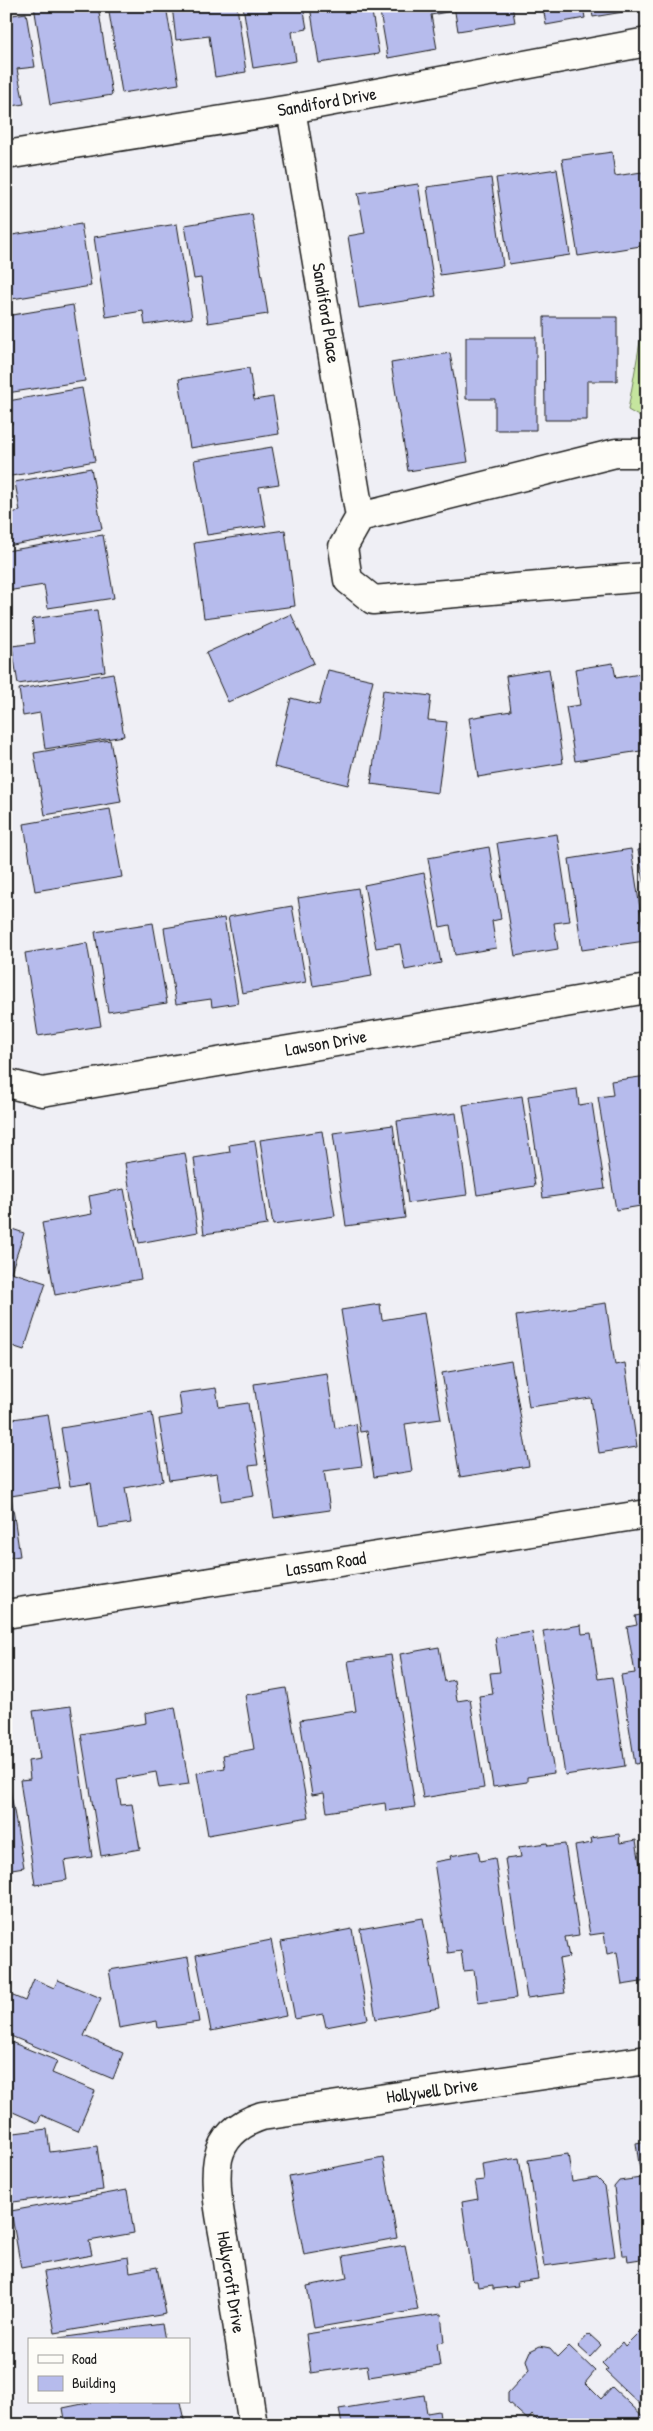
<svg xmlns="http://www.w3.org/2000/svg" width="653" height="2431" viewBox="0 0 653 2431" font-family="'Patrick Hand',sans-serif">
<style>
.green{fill:#c5e59e;stroke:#70805d}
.building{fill:#b6bbec;stroke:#1c1c1c}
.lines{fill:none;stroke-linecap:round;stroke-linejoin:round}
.street-casing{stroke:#1c1c1c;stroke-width:31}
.street{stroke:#fdfcf7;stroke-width:28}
.labels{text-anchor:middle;stroke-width:5;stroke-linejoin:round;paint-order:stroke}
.street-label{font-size:18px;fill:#1c1c1c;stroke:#fdfcf7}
</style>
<rect width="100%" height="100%" fill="#efeff5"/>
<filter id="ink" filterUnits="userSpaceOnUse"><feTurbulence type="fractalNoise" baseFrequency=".02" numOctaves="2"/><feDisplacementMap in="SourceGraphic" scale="10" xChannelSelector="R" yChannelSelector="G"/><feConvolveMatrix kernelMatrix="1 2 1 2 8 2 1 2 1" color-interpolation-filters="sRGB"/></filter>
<g filter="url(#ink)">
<path class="green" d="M 647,302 L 647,421 L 628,410 Z"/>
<path class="building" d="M 34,6 L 98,6 L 112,95 L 50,105 Z
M 108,6 L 166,6 L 179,84 L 122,93 Z
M 172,6 L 237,6 L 246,72 L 215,77 L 209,36 L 176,40 Z
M 243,6 L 303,6 L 307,29 L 292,32 L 296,61 L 253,68 Z
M 310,6 L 371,6 L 379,54 L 319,63 Z
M 379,6 L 451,6 L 452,11 L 431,15 L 437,49 L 388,58 Z
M 454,6 L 512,6 L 515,22 L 458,31 Z
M 543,6 L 583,6 L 585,18 L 546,25 Z
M 591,6 L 647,6 L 647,8 L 593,17 Z
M 26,13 L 35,67 L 17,69 L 24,104 L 6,107 L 6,16 Z
M 612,152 L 615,176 L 642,172 L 647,199 L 647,245 L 578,256 L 562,159 Z
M 557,169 L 570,255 L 509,264 L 496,178 Z
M 491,178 L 503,266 L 440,275 L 427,187 Z
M 418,184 L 436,296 L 359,308 L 348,236 L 365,233 L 358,193 Z
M 252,214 L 268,314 L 208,323 L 201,278 L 194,279 L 185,225 Z
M 81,224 L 91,286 L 6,300 L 6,236 Z
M 177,224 L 192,318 L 145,325 L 143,311 L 106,317 L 94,237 Z
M 73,305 L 85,381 L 7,393 L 6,316 Z
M 544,317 L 617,317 L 617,381 L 587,381 L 587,420 L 545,420 Z
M 466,337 L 536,337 L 536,430 L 495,430 L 495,399 L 466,399 Z
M 450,353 L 468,462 L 408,471 L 391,363 Z
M 249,368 L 254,400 L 273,397 L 279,434 L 190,448 L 179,379 Z
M 82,388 L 95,461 L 6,477 L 6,425 L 12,424 L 8,401 Z
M 272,447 L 279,484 L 259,487 L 266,526 L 207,535 L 194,460 Z
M 91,468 L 102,529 L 7,546 L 6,514 L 20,511 L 15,482 Z
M 285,530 L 295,606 L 204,618 L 194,543 Z
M 103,535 L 114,598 L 48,608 L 44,585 L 7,591 L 6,551 Z
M 97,610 L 105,671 L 18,684 L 12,646 L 35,643 L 32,619 Z
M 291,614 L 314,663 L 228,702 L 206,653 Z
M 613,663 L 616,678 L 640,674 L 647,717 L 647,750 L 575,761 L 566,707 L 580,705 L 575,669 Z
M 549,669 L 563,763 L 478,777 L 469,718 L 511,711 L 506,676 Z
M 328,670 L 373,680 L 348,785 L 274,767 L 291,698 L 319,705 Z
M 113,673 L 124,736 L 45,749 L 40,713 L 23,716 L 19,689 Z
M 383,690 L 431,696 L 428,720 L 447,722 L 438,793 L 371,784 Z
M 110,740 L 121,802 L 45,815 L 34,753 Z
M 110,809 L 122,877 L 35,891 L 24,824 Z
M 557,834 L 570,921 L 554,923 L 558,949 L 515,956 L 497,843 Z
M 489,847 L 501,919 L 492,921 L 496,948 L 455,955 L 450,925 L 440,927 L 428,858 Z
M 647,848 L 647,896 L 638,850 Z
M 631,849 L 645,941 L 582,950 L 569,859 Z
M 424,873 L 441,963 L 405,970 L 400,944 L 376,948 L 364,885 Z
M 358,888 L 372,976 L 313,986 L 298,898 Z
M 292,906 L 306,982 L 242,993 L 228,917 Z
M 224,918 L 238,1003 L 212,1007 L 211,999 L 176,1004 L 164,928 Z
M 153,923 L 167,1003 L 108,1012 L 95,932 Z
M 87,943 L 101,1026 L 38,1036 L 25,953 Z
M 647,1076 L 647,1205 L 616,1210 L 598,1097 L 613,1095 L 611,1081 Z
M 577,1089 L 579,1105 L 592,1103 L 605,1189 L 543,1198 L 528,1096 Z
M 522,1096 L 535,1186 L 477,1195 L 463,1105 Z
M 456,1113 L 467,1195 L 408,1203 L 397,1121 Z
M 393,1125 L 405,1218 L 346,1226 L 333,1133 Z
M 322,1131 L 335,1216 L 273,1225 L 260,1140 Z
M 255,1141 L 267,1225 L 204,1234 L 194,1158 L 230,1152 L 229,1145 Z
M 185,1153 L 198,1232 L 139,1243 L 125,1163 Z
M 124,1189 L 141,1279 L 55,1295 L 42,1223 L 92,1214 L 89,1196 Z
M 6,1227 L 24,1233 L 11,1272 L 46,1283 L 24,1350 L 6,1344 Z
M 606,1303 L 615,1365 L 625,1363 L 637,1447 L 599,1453 L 591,1398 L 529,1407 L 516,1316 Z
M 380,1304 L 382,1320 L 424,1313 L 441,1419 L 405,1424 L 412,1471 L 374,1477 L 367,1431 L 360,1432 L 341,1310 Z
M 511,1361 L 529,1466 L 460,1477 L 442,1373 Z
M 644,1364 L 647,1364 L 647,1381 Z
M 327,1373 L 335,1428 L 356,1424 L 362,1466 L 324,1471 L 330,1510 L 274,1518 L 254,1384 Z
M 216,1388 L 219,1407 L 248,1403 L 258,1465 L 249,1466 L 254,1496 L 221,1501 L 217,1473 L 169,1480 L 159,1419 L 182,1415 L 179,1393 Z
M 152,1413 L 163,1481 L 125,1488 L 131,1523 L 98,1528 L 91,1483 L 70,1486 L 61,1428 Z
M 48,1414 L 60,1488 L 11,1496 L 20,1556 L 6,1558 L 6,1420 Z
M 647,1614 L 647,1762 L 635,1764 L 621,1675 L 635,1673 L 627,1627 L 637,1625 L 635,1616 Z
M 581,1625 L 582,1634 L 591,1633 L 598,1679 L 612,1677 L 625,1766 L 565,1775 L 543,1631 Z
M 532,1632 L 554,1773 L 527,1777 L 527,1782 L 493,1787 L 479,1696 L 493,1694 L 490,1673 L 500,1672 L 495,1638 Z
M 439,1647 L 445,1682 L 454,1680 L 457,1701 L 470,1699 L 484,1788 L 423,1798 L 400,1654 Z
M 391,1655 L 415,1807 L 386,1811 L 385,1803 L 327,1812 L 324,1793 L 312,1795 L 300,1720 L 356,1711 L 348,1661 Z
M 286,1688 L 309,1817 L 208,1835 L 197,1773 L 225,1768 L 223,1755 L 254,1749 L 245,1695 Z
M 71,1706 L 92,1857 L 64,1861 L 67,1880 L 35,1885 L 20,1780 L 30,1779 L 28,1761 L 40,1759 L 33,1711 Z
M 175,1707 L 189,1784 L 159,1788 L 156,1772 L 117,1779 L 121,1805 L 132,1804 L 140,1849 L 101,1856 L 81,1734 L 146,1723 L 145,1713 Z
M 6,1783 L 9,1783 L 24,1867 L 6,1870 Z
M 619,1834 L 620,1843 L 636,1840 L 647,1908 L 647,1981 L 622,1985 L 617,1952 L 607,1954 L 604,1933 L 590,1935 L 575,1846 L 592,1843 L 591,1838 Z
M 547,1843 L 548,1846 L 565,1844 L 579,1935 L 565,1937 L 569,1957 L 559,1959 L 565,1993 L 527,1998 L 505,1859 L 521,1857 L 519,1847 Z
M 478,1851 L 480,1861 L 495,1858 L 516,1998 L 478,2003 L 474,1970 L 464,1971 L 461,1951 L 448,1953 L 434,1862 L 451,1859 L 450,1856 Z
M 423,1918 L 439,2008 L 376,2019 L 360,1929 Z
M 352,1929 L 368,2019 L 326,2027 L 323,2014 L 295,2019 L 281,1942 Z
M 271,1940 L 286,2016 L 211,2031 L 196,1955 Z
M 188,1957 L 199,2022 L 158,2028 L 157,2021 L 119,2028 L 109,1970 Z
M 34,1979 L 54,1988 L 58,1980 L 101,1998 L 84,2036 L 123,2053 L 113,2079 L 6,2034 L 6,1993 L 25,2001 Z
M 6,2040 L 57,2061 L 52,2073 L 95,2091 L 78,2131 L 41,2115 L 38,2123 L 6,2109 L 10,2098 L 6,2096 Z
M 47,2129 L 50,2152 L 97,2146 L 103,2190 L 6,2203 L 6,2134 Z
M 647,2141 L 647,2258 L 628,2261 L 627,2255 L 622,2255 L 614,2187 L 619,2181 L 641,2178 L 636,2143 Z
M 568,2154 L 572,2182 L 597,2178 L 605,2186 L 615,2256 L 544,2266 L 528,2160 Z
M 383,2158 L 397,2238 L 304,2255 L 289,2176 Z
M 519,2158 L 538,2279 L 517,2282 L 518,2286 L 493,2289 L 493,2285 L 478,2287 L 477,2281 L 473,2281 L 462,2202 L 478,2199 L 475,2181 L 484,2180 L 482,2164 Z
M 127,2190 L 134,2233 L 89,2241 L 92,2255 L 21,2268 L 11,2211 Z
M 405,2245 L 418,2310 L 314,2328 L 307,2286 L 347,2278 L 343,2256 Z
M 128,2257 L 130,2272 L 157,2267 L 166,2314 L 55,2333 L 44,2272 Z
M 441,2314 L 444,2342 L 437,2343 L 440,2366 L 369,2377 L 367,2365 L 311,2373 L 306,2334 Z
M 162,2324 L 165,2340 L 60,2340 L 59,2338 Z
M 647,2324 L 647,2411 L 605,2371 L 608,2369 L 602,2363 L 622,2342 L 625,2346 Z
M 589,2334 L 601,2345 L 590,2357 L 578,2346 Z
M 540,2346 L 550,2348 L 558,2357 L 569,2346 L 595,2371 L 585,2383 L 601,2399 L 612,2387 L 647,2420 L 647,2425 L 608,2425 L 602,2419 L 597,2425 L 542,2425 L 532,2415 L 528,2420 L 508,2402 L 508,2393 L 529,2370 L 526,2360 L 530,2351 Z
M 424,2395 L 427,2413 L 439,2411 L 441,2425 L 342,2425 L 339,2409 Z
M 92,2402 L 181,2402 L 186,2425 L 66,2425 L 63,2408 Z"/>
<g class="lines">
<g class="street-casing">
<path id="street" d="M 291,109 L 360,517 L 343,547 L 348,580 L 373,600 L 647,577
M 6,155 L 291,109 L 647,42
M 360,517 L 616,453 L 647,453
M 6,1083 L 42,1092 L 647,989
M 6,1614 L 647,1514
M 253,2425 C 244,2368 235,2311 227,2254 C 222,2226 213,2187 218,2159 C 223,2136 240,2123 262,2116 L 647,2060"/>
</g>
<use href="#street" class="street"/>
</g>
</g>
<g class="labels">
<g class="street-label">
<text transform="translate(327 102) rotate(-10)" y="6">Sandiford Drive</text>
<text transform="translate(326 313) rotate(81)" y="6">Sandiford Place</text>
<text transform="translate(326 1043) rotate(-10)" y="6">Lawson Drive</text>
<text transform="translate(326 1564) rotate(-9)" y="6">Lassam Road</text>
<text transform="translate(432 2091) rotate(-8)" y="6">Hollywell Drive</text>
<text transform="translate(231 2282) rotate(81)" y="6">Hollycroft Drive</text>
</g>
</g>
<rect width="653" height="2431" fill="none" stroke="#fdfcf7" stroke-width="25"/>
<rect x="12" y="12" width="628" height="2406" fill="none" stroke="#1c1c1c" stroke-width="2" filter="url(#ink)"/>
<rect x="28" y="2338" width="162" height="65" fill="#fdfcf7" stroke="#a3a29f"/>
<rect x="38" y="2355" width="25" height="8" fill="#fdfcf7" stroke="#a3a29f"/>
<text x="72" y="2364" font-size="15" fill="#1c1c1c">Road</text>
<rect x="38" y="2376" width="25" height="15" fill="#b6bbec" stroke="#a3a29f"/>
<text x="72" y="2388" font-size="15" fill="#1c1c1c">Building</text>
</svg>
